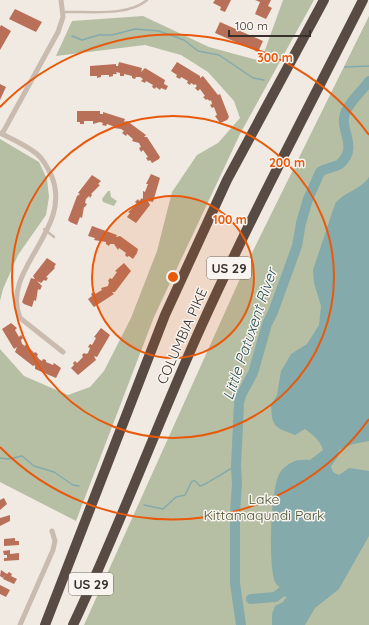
<svg xmlns="http://www.w3.org/2000/svg" width="369" height="625" viewBox="0 0 369 625" font-family="Quicksand,sans-serif">
<style>
.green{fill:#b6bfa3}
.water{fill:#84aaab}
.lines{fill:none;stroke-linecap:round;stroke-linejoin:round}
.stream{stroke:#84aaab;stroke-width:1.5}
.river{stroke:#84aaab;stroke-width:10}
.building{fill:#b97059}
.service{stroke:#c9bbaf;stroke-width:2.5}
.minor{stroke:#c9bbaf;stroke-width:5}
.motorway{stroke:#584b44;stroke-width:10}
.ring{fill:none;stroke:#e8590c;stroke-width:2}
.labels{text-anchor:middle;stroke-width:3;stroke-linejoin:round;paint-order:stroke}
.shield{fill:#f9f4ef;stroke:#726b66;stroke-width:1}
.shield-label{font-size:13px;font-weight:bold;fill:#38302c}
.street-label{font-size:14px;fill:#38302c;stroke:#f9f4ef}
.park-label{font-size:14px;fill:#485433;stroke:#f9f4ef}
.water-label{font-size:15px;font-style:italic;fill:#265256;stroke:#f9f4ef}
.centre{fill:#e8590c;stroke:#f9f4ef;stroke-width:2}
.ring-label{font-size:12px;text-anchor:middle;font-weight:bold;fill:#e8590c;stroke:#f9f4ef;stroke-width:3;stroke-linejoin:round;paint-order:stroke}
</style>
<rect width="100%" height="100%" fill="#f1eae2"/>
<path class="green" d="M 283,0 L 314,0 L 241,132 L 154,317 L 76,521 L 0,482 L 0,349 L 24,376 L 68,395 L 90,387 L 104,371 L 131,318 L 157,251 L 172,192 L 197,155 L 218,143 L 240,118 L 234,101 L 208,72 L 181,55 L 145,45 L 56,56 L 72,21 L 143,16 L 209,47 L 261,61 Z
M 369,16 L 369,625 L 84,625 L 248,261 Z
M 0,139 L 39,162 L 47,179 L 49,197 L 46,215 L 18,255 L 3,289 L 0,301 Z
M 108,191 L 110,191 L 111,197 L 117,201 L 114,206 L 103,202 L 102,199 Z"/>
<path class="water" d="M 369,177 L 369,441 L 353,444 L 339,450 L 337,458 L 331,466 L 333,472 L 339,475 L 349,468 L 369,471 L 369,536 L 339,589 L 315,608 L 305,625 L 272,625 L 272,614 L 275,606 L 283,602 L 290,592 C 285,590 278,588 275,582 C 268,567 270,484 281,471 C 290,461 297,459 310,460 L 323,450 C 321,441 312,434 305,429 L 295,435 L 280,429 L 275,425 L 272,418 L 271,405 L 277,395 L 281,371 L 287,361 L 291,354 L 307,344 L 319,325 L 321,306 L 314,283 L 313,270 L 335,204 C 343,192 361,190 369,177 Z"/>
<g class="lines">
<path class="stream" d="M 72,36 L 82,40 L 99,35 L 112,35 L 135,29 L 159,31 L 184,40 L 198,51 L 219,55 L 253,78 L 264,80
M 345,67 L 369,66
M 0,458 L 8,459 L 22,456 L 34,466 L 54,472 L 73,485 L 79,486
M 144,505 L 163,509 L 176,497 L 185,495 L 192,481 L 195,481 L 200,486 C 204,486 229,469 236,466"/>
<path class="river" d="M 251,599 L 275,597 L 283,591 L 290,592 L 293,579
M 241,625 L 235,583 L 235,513 L 237,484 L 236,466 L 239,403 L 241,395 L 253,373 L 267,324 L 273,312 L 297,246 L 301,223 L 308,199 L 320,172 C 325,168 336,167 340,164 C 360,146 337,129 346,111 C 351,100 362,91 369,81"/>
</g>
<path class="building" d="M 215,0 L 231,0 L 225,12 L 220,10 L 221,7 L 213,3 Z
M 255,0 L 271,0 L 268,6 L 272,8 L 266,19 L 255,14 L 260,2 Z
M 15,9 L 42,22 L 36,32 L 9,19 Z
M 220,22 L 263,41 L 258,52 L 215,33 Z
M 1,25 L 11,31 L 0,50 L 0,27 Z
M 119,62 L 142,68 L 141,72 L 145,68 L 165,80 L 164,84 L 168,86 L 166,90 L 161,88 L 160,90 L 156,87 L 155,89 L 152,87 L 153,85 L 146,81 L 145,83 L 141,81 L 143,79 L 140,77 L 136,77 L 135,79 L 132,78 L 132,76 L 124,74 L 124,76 L 120,76 L 120,73 L 116,72 L 117,74 L 113,74 L 113,76 L 109,77 L 109,75 L 101,75 L 101,77 L 97,78 L 97,76 L 90,76 L 90,66 L 116,64 L 116,66 L 118,66 Z
M 177,62 L 200,76 L 200,78 L 203,76 L 218,95 L 220,94 L 229,117 L 227,120 L 220,123 L 215,116 L 217,115 L 214,107 L 212,108 L 210,105 L 212,104 L 211,100 L 210,101 L 207,99 L 206,100 L 203,97 L 205,96 L 200,89 L 198,91 L 195,88 L 197,86 L 195,84 L 194,85 L 191,83 L 190,85 L 187,83 L 188,81 L 181,77 L 180,79 L 176,77 L 177,75 L 171,71 Z
M 0,84 L 6,87 L 0,100 Z
M 77,111 L 100,111 L 100,114 L 103,114 L 103,112 L 125,119 L 124,122 L 127,121 L 146,135 L 144,137 L 147,137 L 160,157 L 159,159 L 152,163 L 150,160 L 148,161 L 146,158 L 148,157 L 143,150 L 141,152 L 139,148 L 141,147 L 139,143 L 132,141 L 133,139 L 127,134 L 126,136 L 122,133 L 124,131 L 121,129 L 114,128 L 115,127 L 107,124 L 106,126 L 102,125 L 103,123 L 100,122 L 93,124 L 93,121 L 84,121 L 84,124 L 80,124 L 80,122 L 77,122 Z
M 151,174 L 160,178 L 153,202 L 148,201 L 150,205 L 136,223 L 127,217 L 130,213 L 128,212 L 137,204 L 135,202 L 138,199 L 139,201 L 142,198 L 143,199 L 143,191 L 145,192 L 148,184 L 146,184 Z
M 92,175 L 101,181 L 98,184 L 100,185 L 91,194 L 92,195 L 90,198 L 89,196 L 86,199 L 85,203 L 87,204 L 85,207 L 84,207 L 82,218 L 80,217 L 77,225 L 70,222 L 68,220 L 77,196 L 80,194 L 78,193 Z
M 92,226 L 117,235 L 116,237 L 120,236 L 138,249 L 137,253 L 133,259 L 129,256 L 127,257 L 125,255 L 126,253 L 119,248 L 118,250 L 114,244 L 110,244 L 109,246 L 106,244 L 106,242 L 94,240 L 95,238 L 88,236 Z
M 47,258 L 56,264 L 54,267 L 55,268 L 46,277 L 48,278 L 46,281 L 44,280 L 41,283 L 37,281 L 42,286 L 40,290 L 38,289 L 36,301 L 34,300 L 32,307 L 24,304 L 22,302 L 31,278 L 35,279 L 33,276 Z
M 124,263 L 131,271 L 115,292 L 112,292 L 114,294 L 94,307 L 93,306 L 88,299 L 92,296 L 91,294 L 94,292 L 95,294 L 102,290 L 101,288 L 108,286 L 109,282 L 108,281 L 110,278 L 112,279 L 117,272 L 115,271 Z
M 11,323 L 17,328 L 15,330 L 19,337 L 21,335 L 23,338 L 21,340 L 22,344 L 25,346 L 26,344 L 34,353 L 35,352 L 38,354 L 37,356 L 39,359 L 42,361 L 43,359 L 46,360 L 46,362 L 53,365 L 54,363 L 61,368 L 56,378 L 35,369 L 35,365 L 33,366 L 15,352 L 17,347 L 14,349 L 2,329 Z
M 101,328 L 110,335 L 97,357 L 94,356 L 96,360 L 78,375 L 71,368 L 74,365 L 73,363 L 75,361 L 77,363 L 83,357 L 82,355 L 84,353 L 86,354 L 88,353 L 90,348 L 88,347 L 90,344 L 92,345 L 96,338 L 94,337 Z
M 4,498 L 7,504 L 0,510 L 0,500 Z
M 10,515 L 10,521 L 0,526 L 0,518 Z
M 15,538 L 15,541 L 19,541 L 19,545 L 4,546 L 4,539 Z
M 10,550 L 10,554 L 19,553 L 19,560 L 4,561 L 4,558 L 7,558 L 7,555 L 4,555 L 3,551 Z
M 1,570 L 7,574 L 9,572 L 12,574 L 11,576 L 17,579 L 14,584 L 3,579 L 5,575 L 3,578 L 0,576 Z
M 0,585 L 10,590 L 6,597 L 0,594 Z"/>
<g class="lines">
<path class="service" d="M 63,12 C 87,11 128,17 147,0
M 44,229 L 54,237"/>
<path class="minor" d="M 0,133 C 12,139 26,145 37,154 C 44,160 48,168 52,177 C 73,231 0,269 20,318 L 63,352
M 2,134 L 58,32 L 63,17 L 61,0
M 20,625 L 53,550 L 55,541 L 52,531"/>
<path class="motorway" d="M 45,625 L 165,315 L 227,180 L 324,0
M 73,625 C 119,528 156,427 200,329 C 250,218 308,109 363,0"/>
</g>
<circle cx="173" cy="277" r="81" fill="#e8590c" fill-opacity=".12"/>
<g class="ring">
<circle cx="173" cy="277" r="81"/>
<circle cx="173" cy="277" r="161"/>
<path d="M369 419A242 242 0 0 1 0 447M0 107A242 242 0 0 1 369 135"/>
</g>
<g class="labels">
<g class="shield">
<rect x="207" y="257" width="44" height="22" rx="3"/>
<rect x="69" y="573" width="44" height="22" rx="3"/>
</g>
<g class="shield-label">
<text x="229" y="273">US 29</text>
<text x="91" y="589">US 29</text>
</g>
<g class="street-label">
<text transform="translate(182 336) rotate(-66)" y="5">COLUMBIA PIKE</text>
</g>
<g class="park-label">
<text x="264" y="504">Lake<tspan x="264" dy="16">Kittamaqundi Park</tspan></text>
</g>
<g class="water-label">
<text transform="translate(250 334) rotate(-71)" y="5">Little Patuxent River</text>
</g>
</g>
<circle cx="173" cy="277" r="6" class="centre"/>
<g class="ring-label">
<text x="275" y="62">300 m</text>
<text x="287" y="167">200 m</text>
<text x="230" y="224">100 m</text>
</g>
<path d="M229 30v6h81v-6" fill="none" stroke="#38302c" stroke-width="2"/>
<text x="235" y="30" font-size="12" fill="#38302c" stroke="#f9f4ef" stroke-width="3" paint-order="stroke">100 m</text>
</svg>
